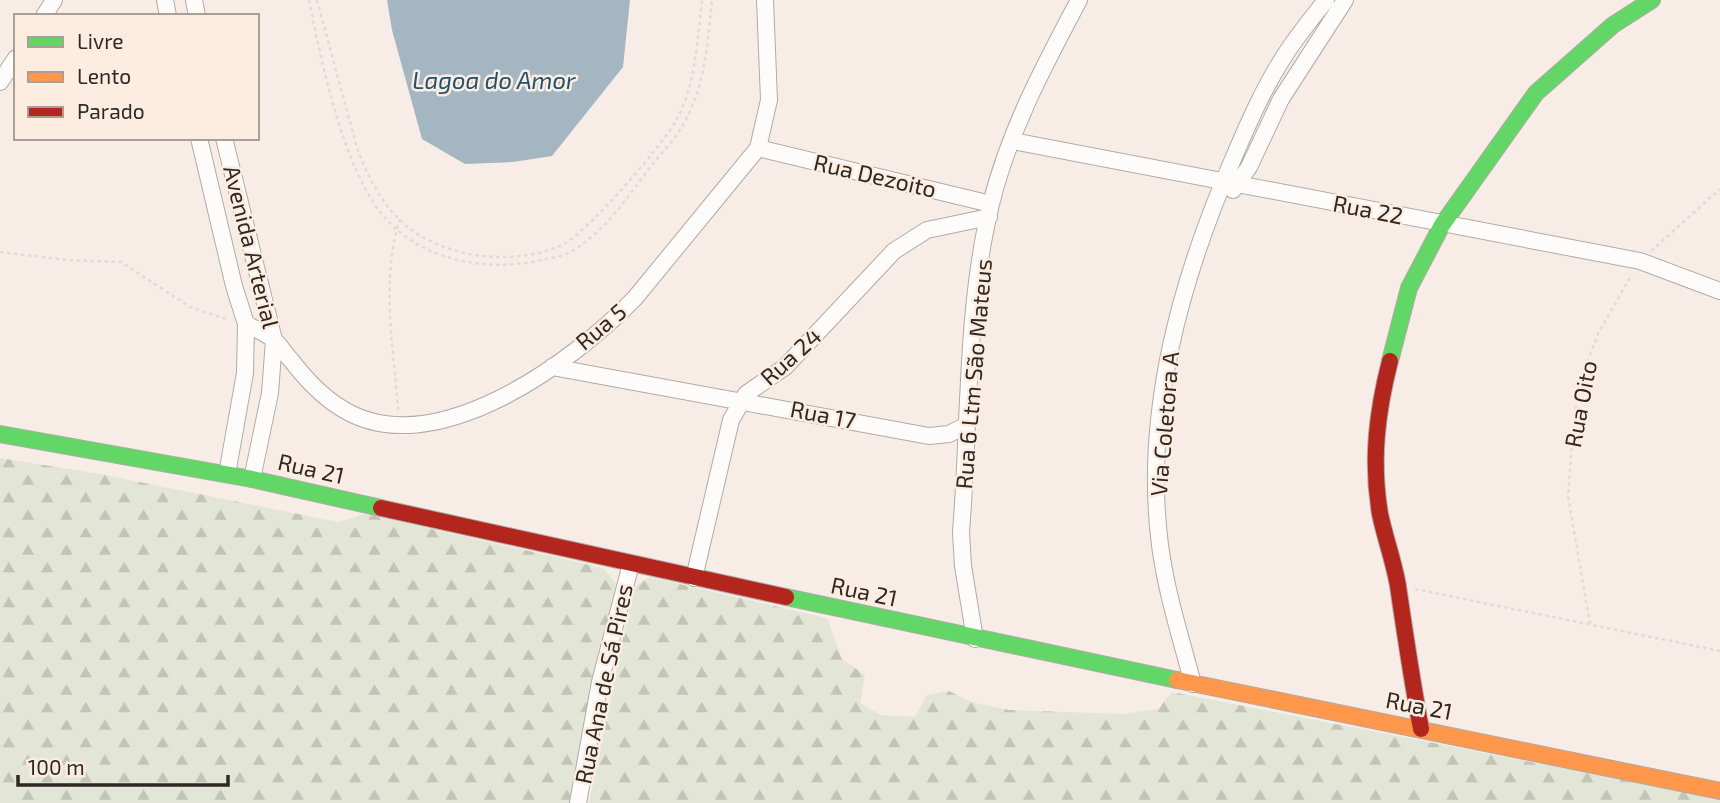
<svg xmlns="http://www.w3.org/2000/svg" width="1720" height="803" viewBox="0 0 1720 803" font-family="'Exo 2',sans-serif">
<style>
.forest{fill:url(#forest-firs)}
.water{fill:#a4b6c2}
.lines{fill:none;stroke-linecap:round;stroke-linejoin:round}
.street-casing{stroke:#b2aaa5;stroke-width:18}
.fast-casing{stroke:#b2aaa5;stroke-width:18}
.slow-casing{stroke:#b2aaa5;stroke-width:18}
.jam-casing{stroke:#b2aaa5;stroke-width:18}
.path{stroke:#dedbd9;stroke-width:2.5;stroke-dasharray:3.5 3.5;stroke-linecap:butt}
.street{stroke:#fefcfb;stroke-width:16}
.fast{stroke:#63d668;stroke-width:16}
.slow{stroke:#ff974d;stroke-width:16}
.jam{stroke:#b3261e;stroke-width:16}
.labels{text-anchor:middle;stroke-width:5;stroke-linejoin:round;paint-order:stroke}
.street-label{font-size:23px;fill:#2f2925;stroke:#fdece0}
.water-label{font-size:24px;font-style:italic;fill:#1f5170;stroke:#fdece0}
</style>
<defs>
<pattern id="forest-firs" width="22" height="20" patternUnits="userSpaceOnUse" patternTransform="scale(1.75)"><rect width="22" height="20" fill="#e3e5d6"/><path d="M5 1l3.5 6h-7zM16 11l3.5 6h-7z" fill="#c3c4b8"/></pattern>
</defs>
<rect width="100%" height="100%" fill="#f7ede6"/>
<path class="forest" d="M 0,458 L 100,474 L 338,522 L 366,514 L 603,568 L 616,583 L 569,803 L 0,803 Z
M 649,577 L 827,618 L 842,659 L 865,675 L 860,703 L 881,715 L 915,717 L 927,695 L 949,691 L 971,702 L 1009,710 L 1122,714 L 1158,709 L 1172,692 L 1720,799 L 1720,803 L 589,803 L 633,589 Z"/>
<path class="water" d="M 387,0 L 630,0 L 623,67 L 552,156 L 513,162 L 465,164 L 422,139 L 392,30 Z"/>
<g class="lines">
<g class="street-casing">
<path id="street" d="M 165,0 L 168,16
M 194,0 L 197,16
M 44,16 L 54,0
M 0,82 L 16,58
M 199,138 L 234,286 L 246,324 L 245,373 L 227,474
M 224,138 L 274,340 L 270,393 L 252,479
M 1013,141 L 1640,261 L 1720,291
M 758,148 L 991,204
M 1233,190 L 1249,167 L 1281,99 L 1345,0
M 246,324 C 255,329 266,333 274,340 C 280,345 285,354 291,360 C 304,377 323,397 341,408 C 432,466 572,363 635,298 L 758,148 L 769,100 L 765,0
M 552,367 L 929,436 L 949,434 L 967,425
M 694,578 L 731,420 L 746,394 L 785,367 L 894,251 L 927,230 L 989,217
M 975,639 L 963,566 L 961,532 C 970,423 965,311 991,204 C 1009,131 1044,66 1079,0
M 1193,684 C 1181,638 1166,592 1160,545 C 1143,413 1181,279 1233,159 C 1248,124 1264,87 1285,55 C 1297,36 1312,18 1326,0
M 578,803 L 600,682 L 631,564"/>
</g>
<g class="fast-casing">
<path id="fast" d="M 1390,361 L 1409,288 L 1442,225 L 1536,93 L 1613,25 L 1652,0
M 0,434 L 252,479 L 381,508
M 786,597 L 1177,680"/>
</g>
<g class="slow-casing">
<path id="slow" d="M 1177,680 L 1720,791"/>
</g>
<g class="jam-casing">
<path id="jam" d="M 1390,361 C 1377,412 1371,460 1380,514 C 1385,538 1394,562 1398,586 C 1405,634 1412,681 1421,729
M 381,508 L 786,597"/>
</g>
<path class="path" d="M 309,0 C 321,61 344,173 386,219 C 425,262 488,272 542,260 C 550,258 561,257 568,253 C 605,234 630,193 655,161 C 665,149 677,137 684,123 C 705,86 708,42 712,0
M 317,0 L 357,148 C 368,177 384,209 409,228 C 450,259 515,266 562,245 C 587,233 658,150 674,124 C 696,88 697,41 702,0
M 1651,251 L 1720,189
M 0,252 L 66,260 L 121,262 L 190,307 L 229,320
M 398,410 C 394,347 380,280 400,219
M 1415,589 L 1720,651
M 1590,624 L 1568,496 L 1574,417 L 1582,375 L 1599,332 L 1632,274"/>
<use href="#street" class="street"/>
<use href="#fast" class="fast"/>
<use href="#slow" class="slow"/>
<use href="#jam" class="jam"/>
</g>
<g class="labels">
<g class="street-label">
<text transform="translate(875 176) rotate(13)" y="8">Rua Dezoito</text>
<text transform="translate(1368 210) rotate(11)" y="8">Rua 22</text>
<text transform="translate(251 247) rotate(76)" y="8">Avenida Arterial</text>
<text transform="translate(601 327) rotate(-40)" y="8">Rua 5</text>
<text transform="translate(791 357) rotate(-42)" y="8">Rua 24</text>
<text transform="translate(974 374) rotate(-85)" y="8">Rua 6 Ltm São Mateus</text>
<text transform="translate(1581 404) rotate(-79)" y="8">Rua Oito</text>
<text transform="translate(823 415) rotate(11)" y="8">Rua 17</text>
<text transform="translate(1165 424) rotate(-85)" y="8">Via Coletora A</text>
<text transform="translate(311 469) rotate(13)" y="8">Rua 21</text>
<text transform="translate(864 592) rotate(12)" y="8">Rua 21</text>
<text transform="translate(604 684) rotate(-78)" y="8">Rua Ana de Sá Pires</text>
<text transform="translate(1419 706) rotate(11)" y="8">Rua 21</text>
</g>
<g class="water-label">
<text x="494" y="89">Lagoa do Amor</text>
</g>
</g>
<rect x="14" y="14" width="245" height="126" fill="#fdece0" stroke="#ab9e95" stroke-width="2"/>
<rect x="28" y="37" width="35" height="10" fill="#63d668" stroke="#ab9e95" stroke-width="2"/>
<text x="77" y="49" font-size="21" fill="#2f2925">Livre</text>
<rect x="28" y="72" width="35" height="10" fill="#ff974d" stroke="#ab9e95" stroke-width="2"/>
<text x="77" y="84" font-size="21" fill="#2f2925">Lento</text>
<rect x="28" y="107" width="35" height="10" fill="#b3261e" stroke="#ab9e95" stroke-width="2"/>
<text x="77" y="119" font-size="21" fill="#2f2925">Parado</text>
<path d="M18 775v10h210v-10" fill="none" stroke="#2f2925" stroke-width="3.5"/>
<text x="28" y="775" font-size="21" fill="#2f2925" stroke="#fdece0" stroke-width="5" paint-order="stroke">100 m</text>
</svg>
